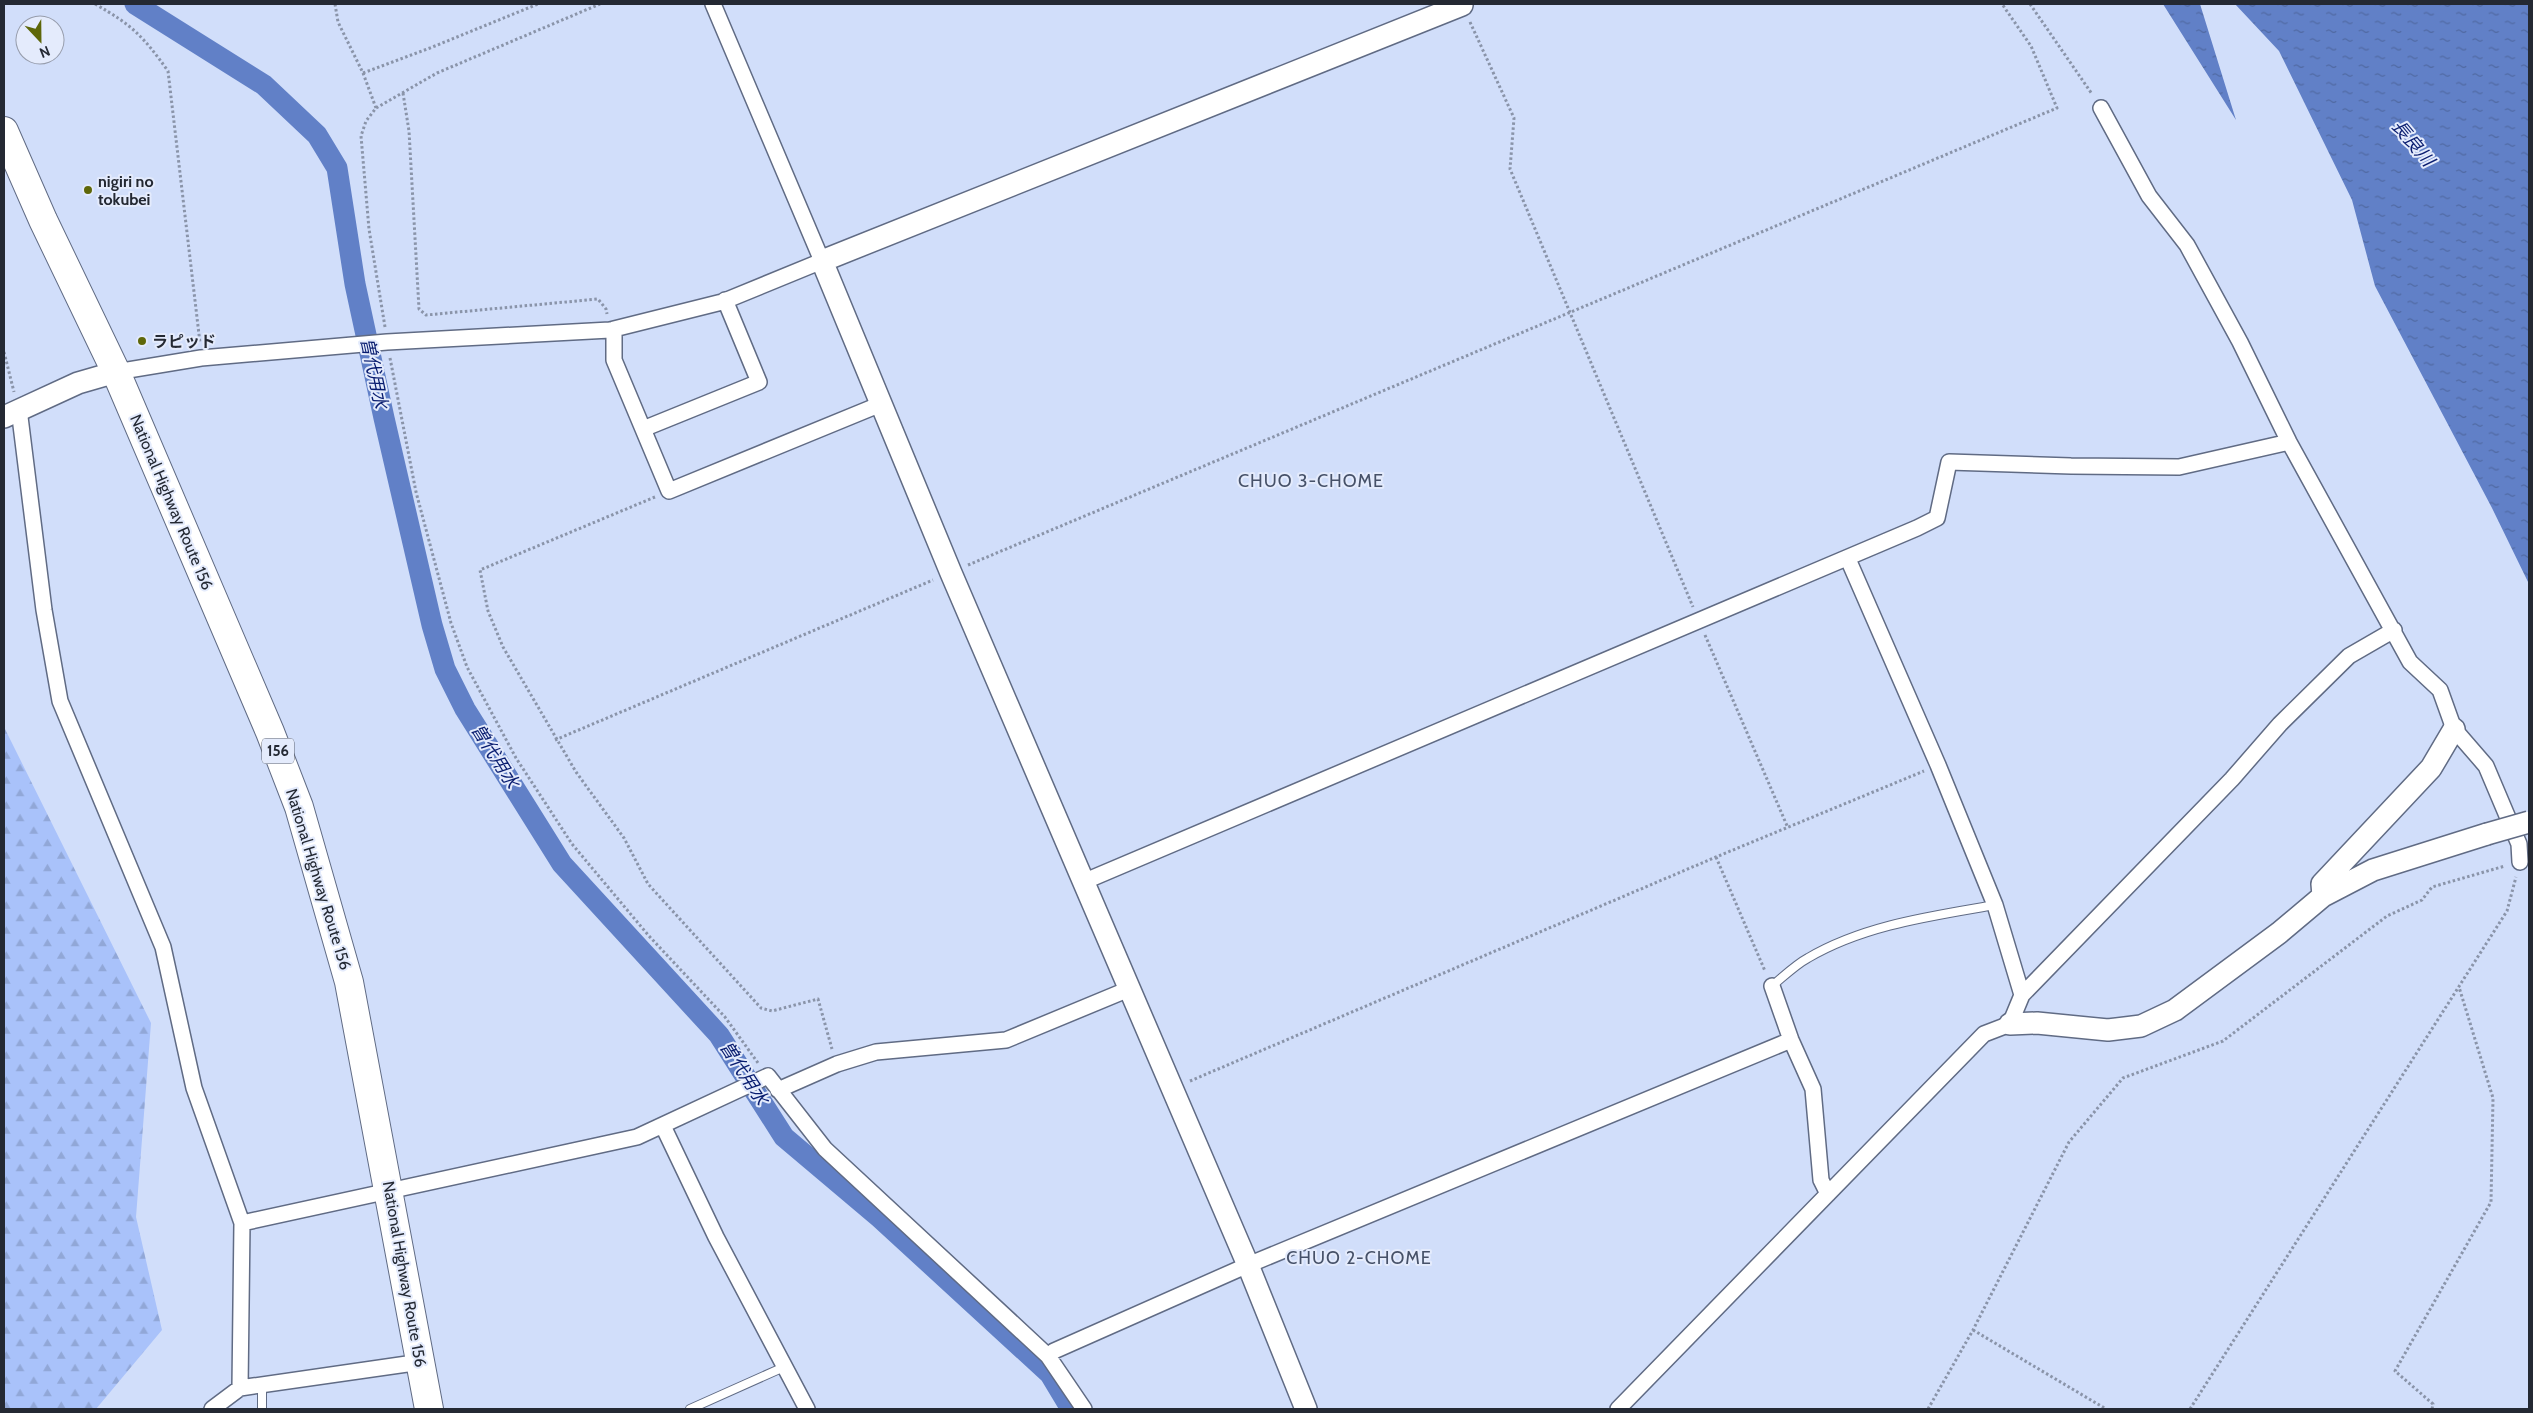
<svg xmlns="http://www.w3.org/2000/svg" width="2533" height="1413" viewBox="0 0 2533 1413" font-family="Cabin,'Noto Sans JP',sans-serif">
<style>
.forest{fill:url(#forest-firs)}
.water{fill:url(#water-ripples)}
.lines{fill:none;stroke-linecap:round;stroke-linejoin:round}
.canal{stroke:#6180c7;stroke-width:21}
.lane-casing{stroke:#606b84;stroke-width:10}
.street-casing{stroke:#606b84;stroke-width:18}
.secondary-casing{stroke:#606b84;stroke-width:24}
.highway-casing{stroke:#606b84;stroke-width:30}
.path{stroke:#8a94a9;stroke-width:3;stroke-dasharray:2.5 2.5;stroke-linecap:butt}
.lane{stroke:#fff;stroke-width:8}
.street{stroke:#fff;stroke-width:15}
.secondary{stroke:#fff;stroke-width:21}
.highway{stroke:#fff;stroke-width:28}
.secondary-bridge-casing{stroke:#606b84;stroke-width:24;stroke-linecap:butt}
.secondary-bridge{stroke:#fff;stroke-width:21}
.poi-dot{fill:#5e6709;stroke:#e4ebfc;stroke-width:2}
.labels{text-anchor:middle;stroke-width:4;stroke-linejoin:round;paint-order:stroke}
.shield{fill:#e4ebfc;stroke:#5e636f;stroke-width:1}
.shield-label{font-size:15px;font-weight:bold;fill:#242933}
.poi-label{font-size:16px;font-weight:bold;fill:#242933;stroke:#e4ebfc;text-anchor:start}
.street-label{font-size:16px;fill:#242933;stroke:#e4ebfc}
.water-label{font-size:18px;font-style:italic;fill:#081c6f;stroke:#e4ebfc}
.neighbourhood-label{font-size:18px;letter-spacing:1px;fill:#465168;stroke:#e4ebfc}
</style>
<defs>
<pattern id="forest-firs" width="22" height="20" patternUnits="userSpaceOnUse" patternTransform="scale(1.25)"><rect width="22" height="20" fill="#a9c2fa"/><path d="M5 1l3.5 6h-7zM16 11l3.5 6h-7z" fill="#91a7d7"/></pattern>
<pattern id="water-ripples" width="26" height="14" patternUnits="userSpaceOnUse" patternTransform="scale(1.25)"><rect width="26" height="14" fill="#6180c7"/><path d="M2 4q2-2 4 0t4 0M15 11q2-2 4 0t4 0" fill="none" stroke="#5069a2"/></pattern>
</defs>
<rect width="100%" height="100%" fill="#d1defa"/>
<path class="forest" d="M 4,727 L 151,1023 L 136,1217 L 162,1330 L 96,1409 L 4,1409 Z"/>
<path class="water" d="M 2163,4 L 2200,4 L 2236,120 Z
M 2235,4 L 2529,4 L 2529,584 L 2492,508 L 2375,286 L 2352,200 L 2279,51 Z"/>
<g class="lines">
<path class="canal" d="M 135,4 L 264,85 L 317,135 L 337,168 L 355,284 L 384,418 L 432,625 L 445,669 L 465,709 L 562,864 L 719,1035 L 784,1137 L 880,1218 L 1050,1374 L 1071,1409"/>
<g class="lane-casing">
<path id="lane" d="M 1772,986 C 1783,977 1795,965 1808,958 C 1864,925 1932,916 1995,905
M 262,1409 L 262,1383
M 690,1409 L 784,1367"/>
</g>
<g class="street-casing">
<path id="street" d="M 2101,108 L 2149,196 L 2187,245 L 2240,342 L 2289,442 L 2410,662 L 2440,690 L 2454,729 L 2486,766 L 2519,844 L 2520,862
M 614,329 L 614,360 L 669,491 L 881,404
M 116,372 L 201,358 L 387,342 L 610,330 L 722,302 L 822,261 L 713,4
M 19,409 L 44,610 L 60,701 L 163,947 L 194,1088 L 242,1223 L 240,1388
M 643,429 L 759,382 L 725,300
M 1848,559 L 1938,765 L 1995,905 L 2022,995
M 1083,882 L 1917,528 L 1937,518 L 1949,462 L 2071,466 L 2179,467 L 2289,442
M 1772,986 L 1791,1040 L 1813,1089 L 1821,1180 L 1828,1194
M 778,1090 L 837,1064 L 876,1052 L 1006,1040 L 1129,989
M 663,1126 L 716,1237 L 807,1409
M 242,1223 L 637,1137 L 768,1076 L 825,1149 L 1048,1356
M 212,1409 L 240,1388 L 421,1362
M 1084,1409 L 1048,1356 L 1054,1351 L 1248,1265 L 1791,1040
M 1618,1409 L 1984,1034 L 2010,1024 L 2022,995 L 2232,779 L 2280,724 L 2349,656 L 2394,630"/>
</g>
<g class="secondary-casing">
<path id="secondary" d="M 4,417 L 78,383 L 116,372
M 2323,896 L 2322,884 L 2431,768 L 2454,729
M 2010,1024 L 2037,1023 L 2108,1030 L 2141,1026 L 2175,1010 L 2279,933 L 2323,896 L 2373,870 L 2487,834
M 1306,1409 L 1248,1265 L 951,573 L 822,261 L 1462,5"/>
</g>
<g class="highway-casing">
<path id="highway" d="M 4,131 L 43,220 L 116,372 L 270,732 L 299,807 L 349,982 L 429,1409"/>
</g>
<path class="path" d="M 95,4 C 132,25 143,36 168,71 L 200,343
M 335,4 L 338,22 L 363,73 L 376,108
M 2030,4 L 2092,94
M 1470,22 L 1514,118 L 1510,169 L 1693,607
M 363,73 L 430,48 L 538,4
M 403,93 L 409,131 L 419,309 L 426,315 L 598,299 L 606,309 L 607,314
M 385,327 L 369,229 L 361,136 L 366,121 L 376,108 L 437,73 L 600,4
M 4,352 L 14,392
M 390,358 L 416,492 L 451,623 L 467,667 L 516,758 L 572,844 L 649,936 L 725,1017 L 758,1063
M 655,497 L 480,570 L 488,611 L 503,647 L 576,772 L 624,838 L 648,884 L 761,1008 L 772,1011 L 818,999 L 832,1049
M 968,565 L 2057,108 L 2031,46 L 2002,4
M 1705,635 L 1788,828
M 555,740 L 933,580
M 1716,857 L 1765,971
M 1190,1081 L 1716,857 L 1924,771
M 1973,1330 L 2106,1409
M 1928,1409 L 1973,1330 L 2069,1142 L 2123,1078 L 2223,1041 L 2387,916 L 2422,900 L 2432,887 L 2505,866
M 2190,1409 L 2507,911 L 2516,877
M 2432,1409 L 2433,1404 L 2395,1371 L 2491,1202 L 2493,1098 L 2459,987"/>
<use href="#lane" class="lane"/>
<use href="#street" class="street"/>
<use href="#secondary" class="secondary"/>
<use href="#highway" class="highway"/>
<g class="secondary-bridge-casing">
<path id="secondary-bridge" d="M 2487,834 L 2529,822"/>
</g>
<use href="#secondary-bridge" class="secondary-bridge"/>
</g>
<g class="poi-dot">
<circle cx="88" cy="190" r="5"/>
<circle cx="142" cy="341" r="5"/>
</g>
<g class="labels">
<rect class="shield" x="262" y="738.5" width="32" height="25" rx="4"/>
<g class="shield-label">
<text x="278" y="756">156</text>
</g>
<g class="poi-label">
<text x="98" y="187">nigiri no<tspan x="98" dy="18">tokubei</tspan></text>
<text x="152" y="347">ラピッド</text>
</g>
<g class="street-label">
<text transform="translate(172 502) rotate(67)" y="6">National Highway Route 156</text>
<text transform="translate(319 879) rotate(73)" y="6">National Highway Route 156</text>
<text transform="translate(405 1274) rotate(80)" y="6">National Highway Route 156</text>
</g>
<g class="water-label">
<text transform="translate(2413 143) rotate(50)" y="6">長良川</text>
<text transform="translate(374 373) rotate(78)" y="6">曽代用水</text>
<text transform="translate(495 756) rotate(58)" y="6">曽代用水</text>
<text transform="translate(744 1073) rotate(57)" y="6">曽代用水</text>
</g>
<g class="neighbourhood-label">
<text x="1311" y="487">CHUO 3-CHOME</text>
<text x="1359" y="1264">CHUO 2-CHOME</text>
</g>
</g>
<rect width="2533" height="1413" fill="none" stroke="#242933" stroke-width="10"/>
<g transform="translate(40 40) rotate(158)"><circle r="24" fill="#e4ebfc" stroke="#979dac"/>
<path d="M0-4L9 19L0 12L-9 19Z" fill="#5e6709"/>
<text y="-8" font-size="14" font-weight="bold" text-anchor="middle" fill="#242933">N</text>
</g>
</svg>
